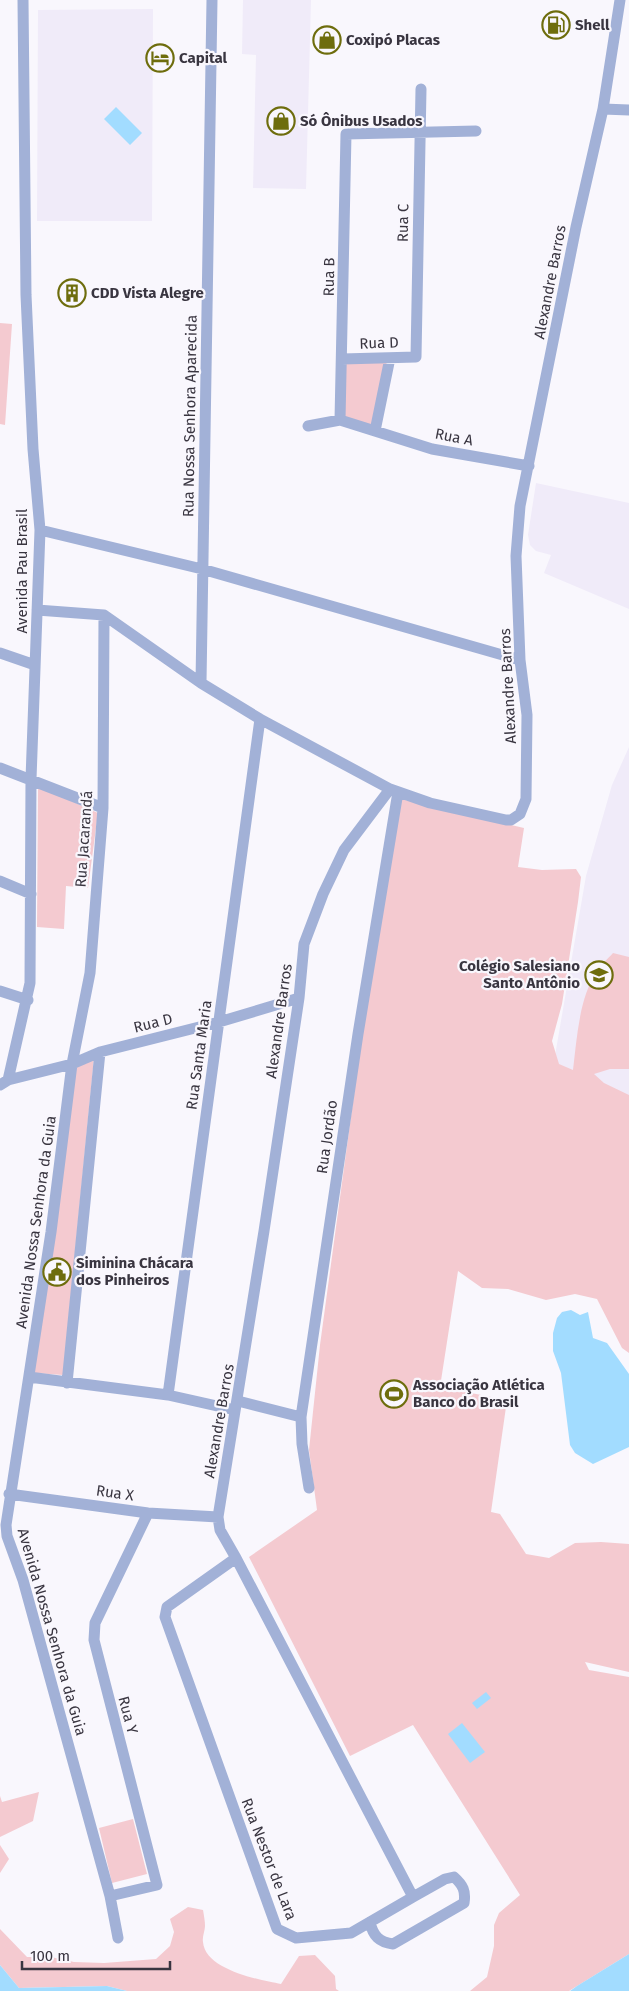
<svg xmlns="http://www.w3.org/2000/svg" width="629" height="1991" viewBox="0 0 629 1991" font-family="'Fira Sans',sans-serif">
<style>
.built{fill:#f0ebf9}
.green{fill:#f4cad0}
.water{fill:#a2dcff}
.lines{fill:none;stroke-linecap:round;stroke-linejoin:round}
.minor{stroke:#a2b1d7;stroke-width:11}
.labels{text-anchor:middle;stroke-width:4.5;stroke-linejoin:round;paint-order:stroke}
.poi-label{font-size:15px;font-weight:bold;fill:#393540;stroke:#f9f7fd;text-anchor:start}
.street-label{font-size:15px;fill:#393540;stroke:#f9f7fd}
</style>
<rect width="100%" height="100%" fill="#f9f7fd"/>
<path class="built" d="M 243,0 L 311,0 L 306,189 L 253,188 L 256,55 L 242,54 Z
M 153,9 L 152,221 L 37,221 L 38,10 Z
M 536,483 L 629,503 L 629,609 L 544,573 L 551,555 L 536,551 L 530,545 L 528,535 Z
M 629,747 L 629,1105 L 552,1073 L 586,876 L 612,785 Z"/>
<path class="green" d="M 0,323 L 12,324 L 5,425 L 0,424 Z
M 387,361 L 374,428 L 343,418 L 346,363 Z
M 38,786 L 98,813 L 88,888 L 66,886 L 64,929 L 37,927 Z
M 401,799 L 524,828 L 518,867 L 542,870 L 576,869 L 581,877 L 578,902 L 562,1004 L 552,1041 L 559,1064 L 573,1070 C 577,1038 579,998 597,971 C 601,964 608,959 613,953 L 629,957 L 629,1069 L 610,1069 L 594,1074 L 604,1083 L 629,1095 L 629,1353 L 622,1348 L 597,1299 L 575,1294 L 546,1300 L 508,1289 L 482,1288 L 458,1271 L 440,1387 L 507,1400 L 491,1512 L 500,1514 L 526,1554 L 549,1558 L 575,1543 L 601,1542 L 629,1544 L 629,1672 L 585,1662 L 589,1670 L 629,1677 L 629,1954 L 569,1991 L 470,1991 L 487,1977 L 494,1946 L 494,1925 L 499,1913 L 520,1895 L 413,1725 L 350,1756 L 249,1557 L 317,1510 L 309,1450 L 320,1345 L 368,991 Z
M 94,1058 L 63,1375 L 34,1373 L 75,1066 Z
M 39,1792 L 33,1821 L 0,1837 L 0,1796 L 2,1802 Z
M 133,1819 L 147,1874 L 112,1883 L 99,1828 Z
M 0,1845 L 9,1859 L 0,1873 Z
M 188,1907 L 203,1910 C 204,1916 205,1921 205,1926 C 205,1931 202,1937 203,1942 C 205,1970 260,1980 281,1984 L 299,1956 L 315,1955 L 335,1976 L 336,1989 L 339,1991 L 127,1991 L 107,1986 L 19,1988 L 0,1965 L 0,1929 L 27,1957 L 51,1957 L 74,1962 L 104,1963 L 156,1959 L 170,1946 L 174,1932 L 170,1919 Z"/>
<path class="water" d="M 116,107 L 142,133 L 130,145 L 104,119 Z
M 571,1310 L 580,1315 L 588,1312 L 593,1338 L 607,1343 L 629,1374 L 629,1447 L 593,1464 L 575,1453 L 570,1445 L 561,1373 L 553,1351 L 553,1333 L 557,1318 L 562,1312 Z
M 486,1692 L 491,1698 L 477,1709 L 472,1703 Z
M 462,1723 L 485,1752 L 470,1763 L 448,1734 Z
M 629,1954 L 629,1991 L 570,1991 L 577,1986 Z
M 0,1965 L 19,1988 L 107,1986 L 127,1991 L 0,1991 Z"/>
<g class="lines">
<path class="minor" d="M 603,109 L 629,110
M 342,359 L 416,357 L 421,89
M 340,420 L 346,134 L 476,131
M 308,426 L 340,420 L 432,449 L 529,466
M 375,431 L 390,358
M 40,530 L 202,569 L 520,660
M 37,610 L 104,615 L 201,683 L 260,719 L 390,789
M 104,615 L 103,808 L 90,973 L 72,1064 L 51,1232 L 6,1525 L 7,1536 L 23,1580 L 110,1896 L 118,1938
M 0,653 L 35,665
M 201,683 L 212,0
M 0,768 L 103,808
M 0,881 L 31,894
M 0,991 L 28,1000
M 8,1080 L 30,983 L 31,779 L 40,530 L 33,449 L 26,295 L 23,0
M 0,1085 L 8,1080 L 72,1064 L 100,1052 L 219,1022 L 299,998
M 29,1377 L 168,1395 L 235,1410
M 67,1383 L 100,1052
M 168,1395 L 260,719
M 238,1401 L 301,1417
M 309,1488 L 302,1444 L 301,1417 L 358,1034 L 398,792
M 9,1494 L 148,1513 L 218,1517
M 236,1558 L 167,1607 L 165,1617 L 277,1929 L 296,1938 L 351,1933 L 413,1897 L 236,1558 L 220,1530 L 218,1517 L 264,1231 L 299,998 L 304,944 L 323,894 L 344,850 L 390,789 L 430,803 L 506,820 L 511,820 L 520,814 L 526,799 L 527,715 L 520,660 L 516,556 L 520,506 L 576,227 L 603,109 L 620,0
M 110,1896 L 157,1885 L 94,1640 L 95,1623 L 148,1513
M 370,1922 C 373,1936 379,1942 393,1944 L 464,1903 C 466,1891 463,1885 454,1877 L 445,1879 L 413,1897"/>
</g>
<defs>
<g id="fuel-ring" transform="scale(1.4375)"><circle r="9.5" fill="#f9f7fd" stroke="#6e6d0d" stroke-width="1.5"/><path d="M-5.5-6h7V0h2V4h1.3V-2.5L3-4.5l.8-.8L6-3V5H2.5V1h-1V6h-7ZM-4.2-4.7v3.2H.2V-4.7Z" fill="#6e6d0d"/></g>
<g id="shop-ring" transform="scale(1.4375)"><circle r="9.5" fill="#f9f7fd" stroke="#6e6d0d" stroke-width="1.5"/><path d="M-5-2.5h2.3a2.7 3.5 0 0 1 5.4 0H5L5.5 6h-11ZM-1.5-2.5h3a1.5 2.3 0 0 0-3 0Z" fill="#6e6d0d"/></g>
<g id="hotel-ring" transform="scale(1.4375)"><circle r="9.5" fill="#f9f7fd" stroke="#6e6d0d" stroke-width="1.5"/><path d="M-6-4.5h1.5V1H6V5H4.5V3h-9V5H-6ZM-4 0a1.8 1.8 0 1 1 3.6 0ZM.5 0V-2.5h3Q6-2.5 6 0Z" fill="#6e6d0d"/></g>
<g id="building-ring" transform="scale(1.4375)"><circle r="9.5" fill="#f9f7fd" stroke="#6e6d0d" stroke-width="1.5"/><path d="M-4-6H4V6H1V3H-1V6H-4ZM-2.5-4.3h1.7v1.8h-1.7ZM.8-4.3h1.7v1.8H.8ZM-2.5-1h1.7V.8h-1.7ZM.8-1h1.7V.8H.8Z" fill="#6e6d0d"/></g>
<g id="school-ring" transform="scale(1.4375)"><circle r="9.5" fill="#f9f7fd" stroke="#6e6d0d" stroke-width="1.5"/><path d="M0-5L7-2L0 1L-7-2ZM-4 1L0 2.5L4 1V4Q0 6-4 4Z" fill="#6e6d0d"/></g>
<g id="civic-ring" transform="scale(1.4375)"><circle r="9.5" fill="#f9f7fd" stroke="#6e6d0d" stroke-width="1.5"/><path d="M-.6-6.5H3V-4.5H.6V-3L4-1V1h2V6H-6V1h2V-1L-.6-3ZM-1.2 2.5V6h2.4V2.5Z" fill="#6e6d0d"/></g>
<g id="stadium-ring" transform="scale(1.4375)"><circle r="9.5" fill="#f9f7fd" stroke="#6e6d0d" stroke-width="1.5"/><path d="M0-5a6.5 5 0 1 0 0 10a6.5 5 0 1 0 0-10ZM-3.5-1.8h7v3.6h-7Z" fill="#6e6d0d"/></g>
</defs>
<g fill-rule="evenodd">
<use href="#fuel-ring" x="556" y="25"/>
<use href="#shop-ring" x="327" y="40"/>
<use href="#hotel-ring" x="160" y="58"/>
<use href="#shop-ring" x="281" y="121"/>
<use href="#building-ring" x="72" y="293"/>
<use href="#school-ring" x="599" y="975"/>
<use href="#civic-ring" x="57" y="1272"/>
<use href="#stadium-ring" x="394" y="1394"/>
</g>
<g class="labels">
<g class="poi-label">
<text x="575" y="30">Shell</text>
<text x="346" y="45">Coxipó Placas</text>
<text x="179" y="63">Capital</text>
<text x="300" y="126">Só Ônibus Usados</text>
<text x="91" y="298">CDD Vista Alegre</text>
<text x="580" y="971" text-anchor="end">Colégio Salesiano<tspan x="580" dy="17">Santo Antônio</tspan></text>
<text x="76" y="1268">Siminina Chácara<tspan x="76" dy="17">dos Pinheiros</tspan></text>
<text x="413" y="1390">Associação Atlética<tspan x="413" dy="17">Banco do Brasil</tspan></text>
</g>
<g class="street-label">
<text transform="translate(403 223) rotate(-89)" y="5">Rua C</text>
<text transform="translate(329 277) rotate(-89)" y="5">Rua B</text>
<text transform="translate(550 282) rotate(-79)" y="5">Alexandre Barros</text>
<text transform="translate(379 343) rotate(-2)" y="5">Rua D</text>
<text transform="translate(190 416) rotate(-89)" y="5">Rua Nossa Senhora Aparecida</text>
<text transform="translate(454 437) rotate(11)" y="5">Rua A</text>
<text transform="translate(22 571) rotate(-90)" y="5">Avenida Pau Brasil</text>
<text transform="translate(508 686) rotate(-93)" y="5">Alexandre Barros</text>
<text transform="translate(84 839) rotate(-86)" y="5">Rua Jacarandá</text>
<text transform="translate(279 1021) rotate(-82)" y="5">Alexandre Barros</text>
<text transform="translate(153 1023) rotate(-14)" y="5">Rua D</text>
<text transform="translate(199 1055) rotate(-82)" y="5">Rua Santa Maria</text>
<text transform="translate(327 1137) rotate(-82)" y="5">Rua Jordão</text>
<text transform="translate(36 1222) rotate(-82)" y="5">Avenida Nossa Senhora da Guia</text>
<text transform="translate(219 1421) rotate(-80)" y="5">Alexandre Barros</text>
<text transform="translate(115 1493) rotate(8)" y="5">Rua X</text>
<text transform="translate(52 1632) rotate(74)" y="5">Avenida Nossa Senhora da Guia</text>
<text transform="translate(128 1715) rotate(75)" y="5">Rua Y</text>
<text transform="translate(269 1859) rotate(69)" y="5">Rua Nestor de Lara</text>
</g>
</g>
<path d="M22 1961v8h148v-8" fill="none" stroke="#393540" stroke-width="2.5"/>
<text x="30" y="1961" font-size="15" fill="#393540" stroke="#f9f7fd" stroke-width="4" paint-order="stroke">100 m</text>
</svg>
